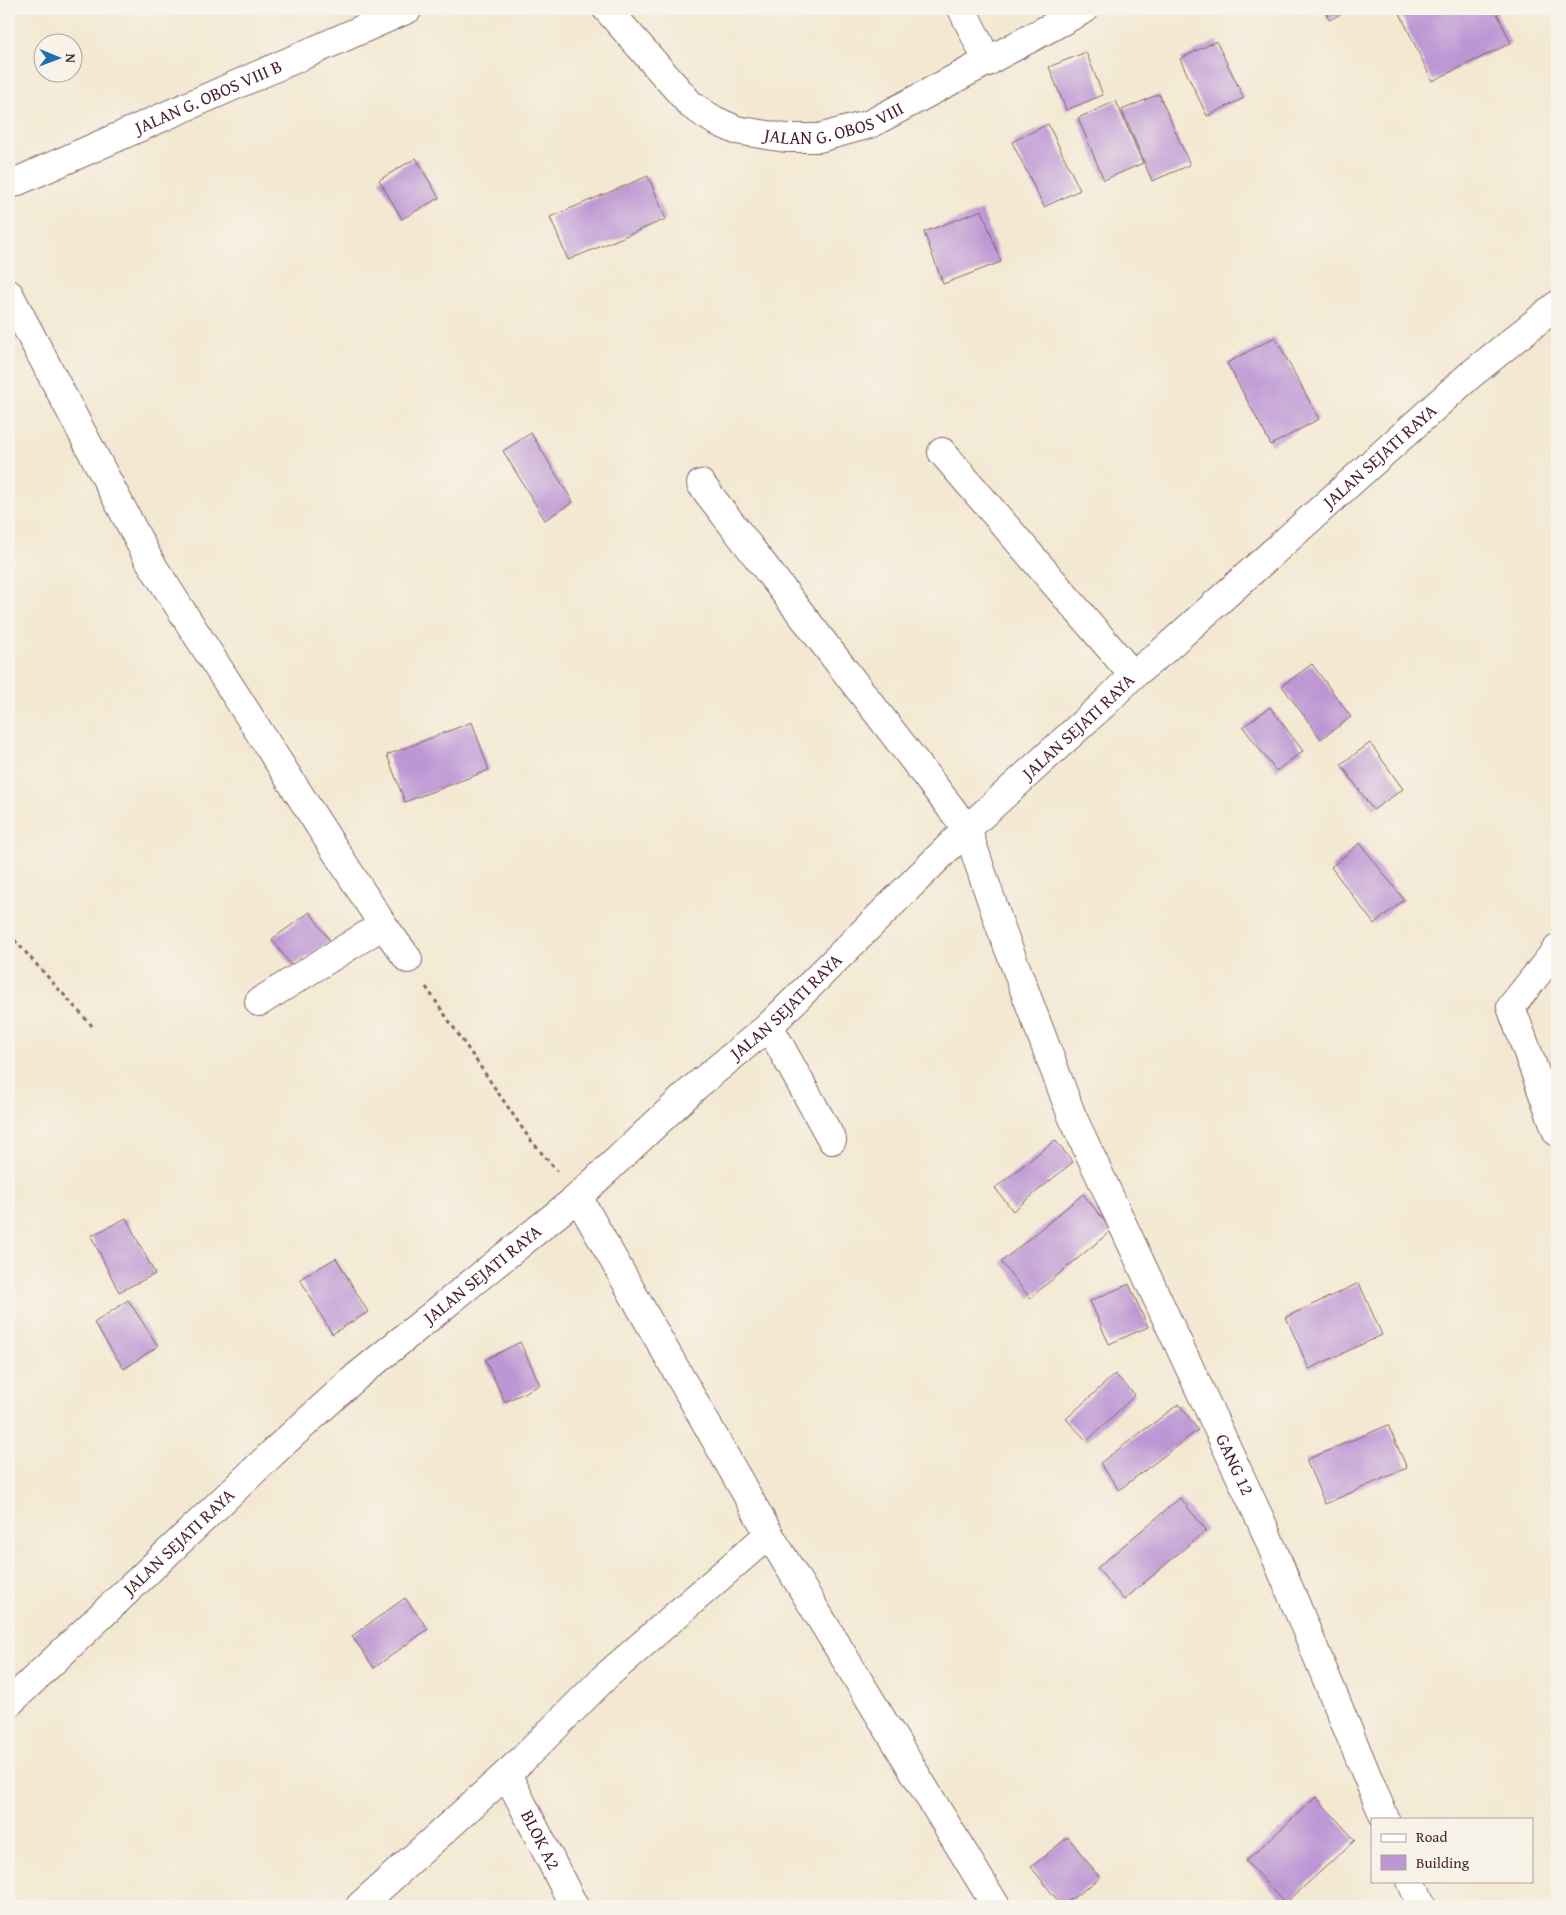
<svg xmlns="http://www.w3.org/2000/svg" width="1566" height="1915" viewBox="0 0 1566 1915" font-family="'Gentium Book Plus',serif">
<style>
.building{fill:#bd97d4}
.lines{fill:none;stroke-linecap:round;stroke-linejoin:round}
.minor-casing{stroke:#856565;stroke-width:30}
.path{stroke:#856565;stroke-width:3;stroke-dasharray:4 4;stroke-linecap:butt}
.minor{stroke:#fff;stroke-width:28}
.labels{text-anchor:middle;stroke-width:4;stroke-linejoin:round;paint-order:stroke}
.street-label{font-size:18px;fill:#4a1f2b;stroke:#f7f3e8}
</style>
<rect width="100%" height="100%" fill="#f7f3e8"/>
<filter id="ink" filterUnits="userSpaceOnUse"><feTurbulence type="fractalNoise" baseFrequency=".02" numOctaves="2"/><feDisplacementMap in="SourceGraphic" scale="10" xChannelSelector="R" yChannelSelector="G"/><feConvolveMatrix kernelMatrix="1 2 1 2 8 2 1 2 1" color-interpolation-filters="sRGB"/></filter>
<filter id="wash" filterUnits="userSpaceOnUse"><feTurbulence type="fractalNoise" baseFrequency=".0096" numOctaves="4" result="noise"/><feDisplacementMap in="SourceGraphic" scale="20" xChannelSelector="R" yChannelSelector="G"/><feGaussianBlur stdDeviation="1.12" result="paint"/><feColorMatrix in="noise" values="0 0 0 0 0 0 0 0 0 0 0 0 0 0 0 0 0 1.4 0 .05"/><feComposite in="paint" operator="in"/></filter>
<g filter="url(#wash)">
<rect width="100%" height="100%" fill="#f3e8d1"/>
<g id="blocks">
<path class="building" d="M 1324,9 L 1351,9 L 1329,20 Z
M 1398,9 L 1495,9 L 1511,43 L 1432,81 Z
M 1216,41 L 1244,98 L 1207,116 L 1180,59 Z
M 1086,52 L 1103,95 L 1066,110 L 1049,67 Z
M 1159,94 L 1190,165 L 1152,181 L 1122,110 Z
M 1116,101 L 1143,163 L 1104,180 L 1078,118 Z
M 1048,124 L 1080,190 L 1044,207 L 1012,142 Z
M 416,158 L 439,198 L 402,219 L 379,180 Z
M 648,176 L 666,219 L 568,260 L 550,217 Z
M 982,210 L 1001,262 L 943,284 L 924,232 Z
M 1275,337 L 1319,419 L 1271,445 L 1227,363 Z
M 531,433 L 573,502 L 545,520 L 503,451 Z
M 1312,664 L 1351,717 L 1321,739 L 1282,686 Z
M 1270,707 L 1303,751 L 1276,771 L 1243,727 Z
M 472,722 L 489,770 L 405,802 L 387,755 Z
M 1370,743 L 1403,789 L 1373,810 L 1341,764 Z
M 1360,843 L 1404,900 L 1374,924 L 1331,867 Z
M 310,912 L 330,941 L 292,967 L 272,939 Z
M 1055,1140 L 1073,1162 L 1013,1211 L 995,1188 Z
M 1083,1194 L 1112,1230 L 1030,1298 L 1001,1262 Z
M 126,1218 L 155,1274 L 119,1292 L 91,1236 Z
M 336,1258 L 368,1312 L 332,1334 L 300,1279 Z
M 1359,1283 L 1382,1335 L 1309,1369 L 1286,1317 Z
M 1129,1284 L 1148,1327 L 1109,1344 L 1090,1301 Z
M 128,1300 L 158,1346 L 124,1369 L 94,1323 Z
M 520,1342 L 540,1385 L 505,1402 L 485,1360 Z
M 1115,1374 L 1135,1395 L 1087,1441 L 1066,1419 Z
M 1179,1404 L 1198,1430 L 1119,1490 L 1100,1463 Z
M 1388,1425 L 1407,1468 L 1325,1504 L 1306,1460 Z
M 1180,1498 L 1206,1530 L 1124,1600 L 1097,1568 Z
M 405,1598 L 428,1629 L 374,1668 L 352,1636 Z
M 1316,1797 L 1355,1840 L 1285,1904 L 1246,1861 Z
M 1068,1837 L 1100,1878 L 1062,1906 L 1031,1867 Z"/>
</g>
</g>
<g filter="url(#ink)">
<use href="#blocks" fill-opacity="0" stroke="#856565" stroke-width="1"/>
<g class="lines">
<g class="minor-casing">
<g id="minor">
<path id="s1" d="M 607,9 L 691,105 L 714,120 L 736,130 L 786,138 L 819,138 L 870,124 L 1085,9"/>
<path d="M 962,9 L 988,62"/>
<path id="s2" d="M 9,185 L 408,9"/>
<path d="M 9,294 L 149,560 L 383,925 L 408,959"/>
<path d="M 942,452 L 1133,675"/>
<path id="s3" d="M 701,484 L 967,829 L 999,923 L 1072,1116 L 1261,1521 L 1385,1819"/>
<path d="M 1557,949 L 1511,1007 L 1557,1132"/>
<path d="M 259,1002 L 383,925"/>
<path d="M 769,1026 L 832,1140"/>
<path d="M 578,1197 L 769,1534 L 996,1906"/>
<path id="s4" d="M 9,1703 L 279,1447 L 356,1377 L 578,1197 L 695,1087 L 769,1026 L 967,829 L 1104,704 L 1133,675 L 1162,652 L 1469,376 L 1557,305"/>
<path id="s5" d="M 507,1774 L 574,1906"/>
<path d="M 1411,1881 L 1422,1906"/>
<path d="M 360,1906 L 522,1760 L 605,1677 L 769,1534"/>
</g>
</g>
<path class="path" d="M 9,934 L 93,1027
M 426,987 L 529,1138 L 557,1171"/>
<use href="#minor" class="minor"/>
</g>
</g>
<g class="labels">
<g class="street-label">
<text dy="6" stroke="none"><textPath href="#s2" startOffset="218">JALAN G. OBOS VIII B</textPath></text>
<text dy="6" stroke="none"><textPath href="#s1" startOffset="280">JALAN G. OBOS VIII</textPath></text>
<text dy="6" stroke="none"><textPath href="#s4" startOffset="1854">JALAN SEJATI RAYA</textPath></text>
<text dy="6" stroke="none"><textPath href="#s4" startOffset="1449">JALAN SEJATI RAYA</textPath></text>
<text dy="6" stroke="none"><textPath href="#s4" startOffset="1044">JALAN SEJATI RAYA</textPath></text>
<text dy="6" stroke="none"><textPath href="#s4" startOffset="639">JALAN SEJATI RAYA</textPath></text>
<text dy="6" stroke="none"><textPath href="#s3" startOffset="1126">GANG 12</textPath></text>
<text dy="6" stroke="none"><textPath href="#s4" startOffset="234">JALAN SEJATI RAYA</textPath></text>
<text dy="6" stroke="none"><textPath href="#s5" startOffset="74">BLOK A2</textPath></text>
</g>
</g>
<rect width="1566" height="1915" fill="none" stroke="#f7f3e8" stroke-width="30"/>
<rect x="1371" y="1818" width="162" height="65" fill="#f7f3e8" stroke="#b29e9c"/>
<rect x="1381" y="1834" width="25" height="8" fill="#ffffff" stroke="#b29e9c"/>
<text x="1416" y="1842" font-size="15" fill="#4a1f2b">Road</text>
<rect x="1381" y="1855" width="25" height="15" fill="#bd97d4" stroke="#b29e9c"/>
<text x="1416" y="1868" font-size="15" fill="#4a1f2b">Building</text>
<g transform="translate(58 58) rotate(91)"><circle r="24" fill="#f7f3e8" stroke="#b29e9c"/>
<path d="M0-4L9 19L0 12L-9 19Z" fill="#1f6fb2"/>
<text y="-8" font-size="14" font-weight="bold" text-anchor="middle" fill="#4a1f2b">N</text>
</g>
</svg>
